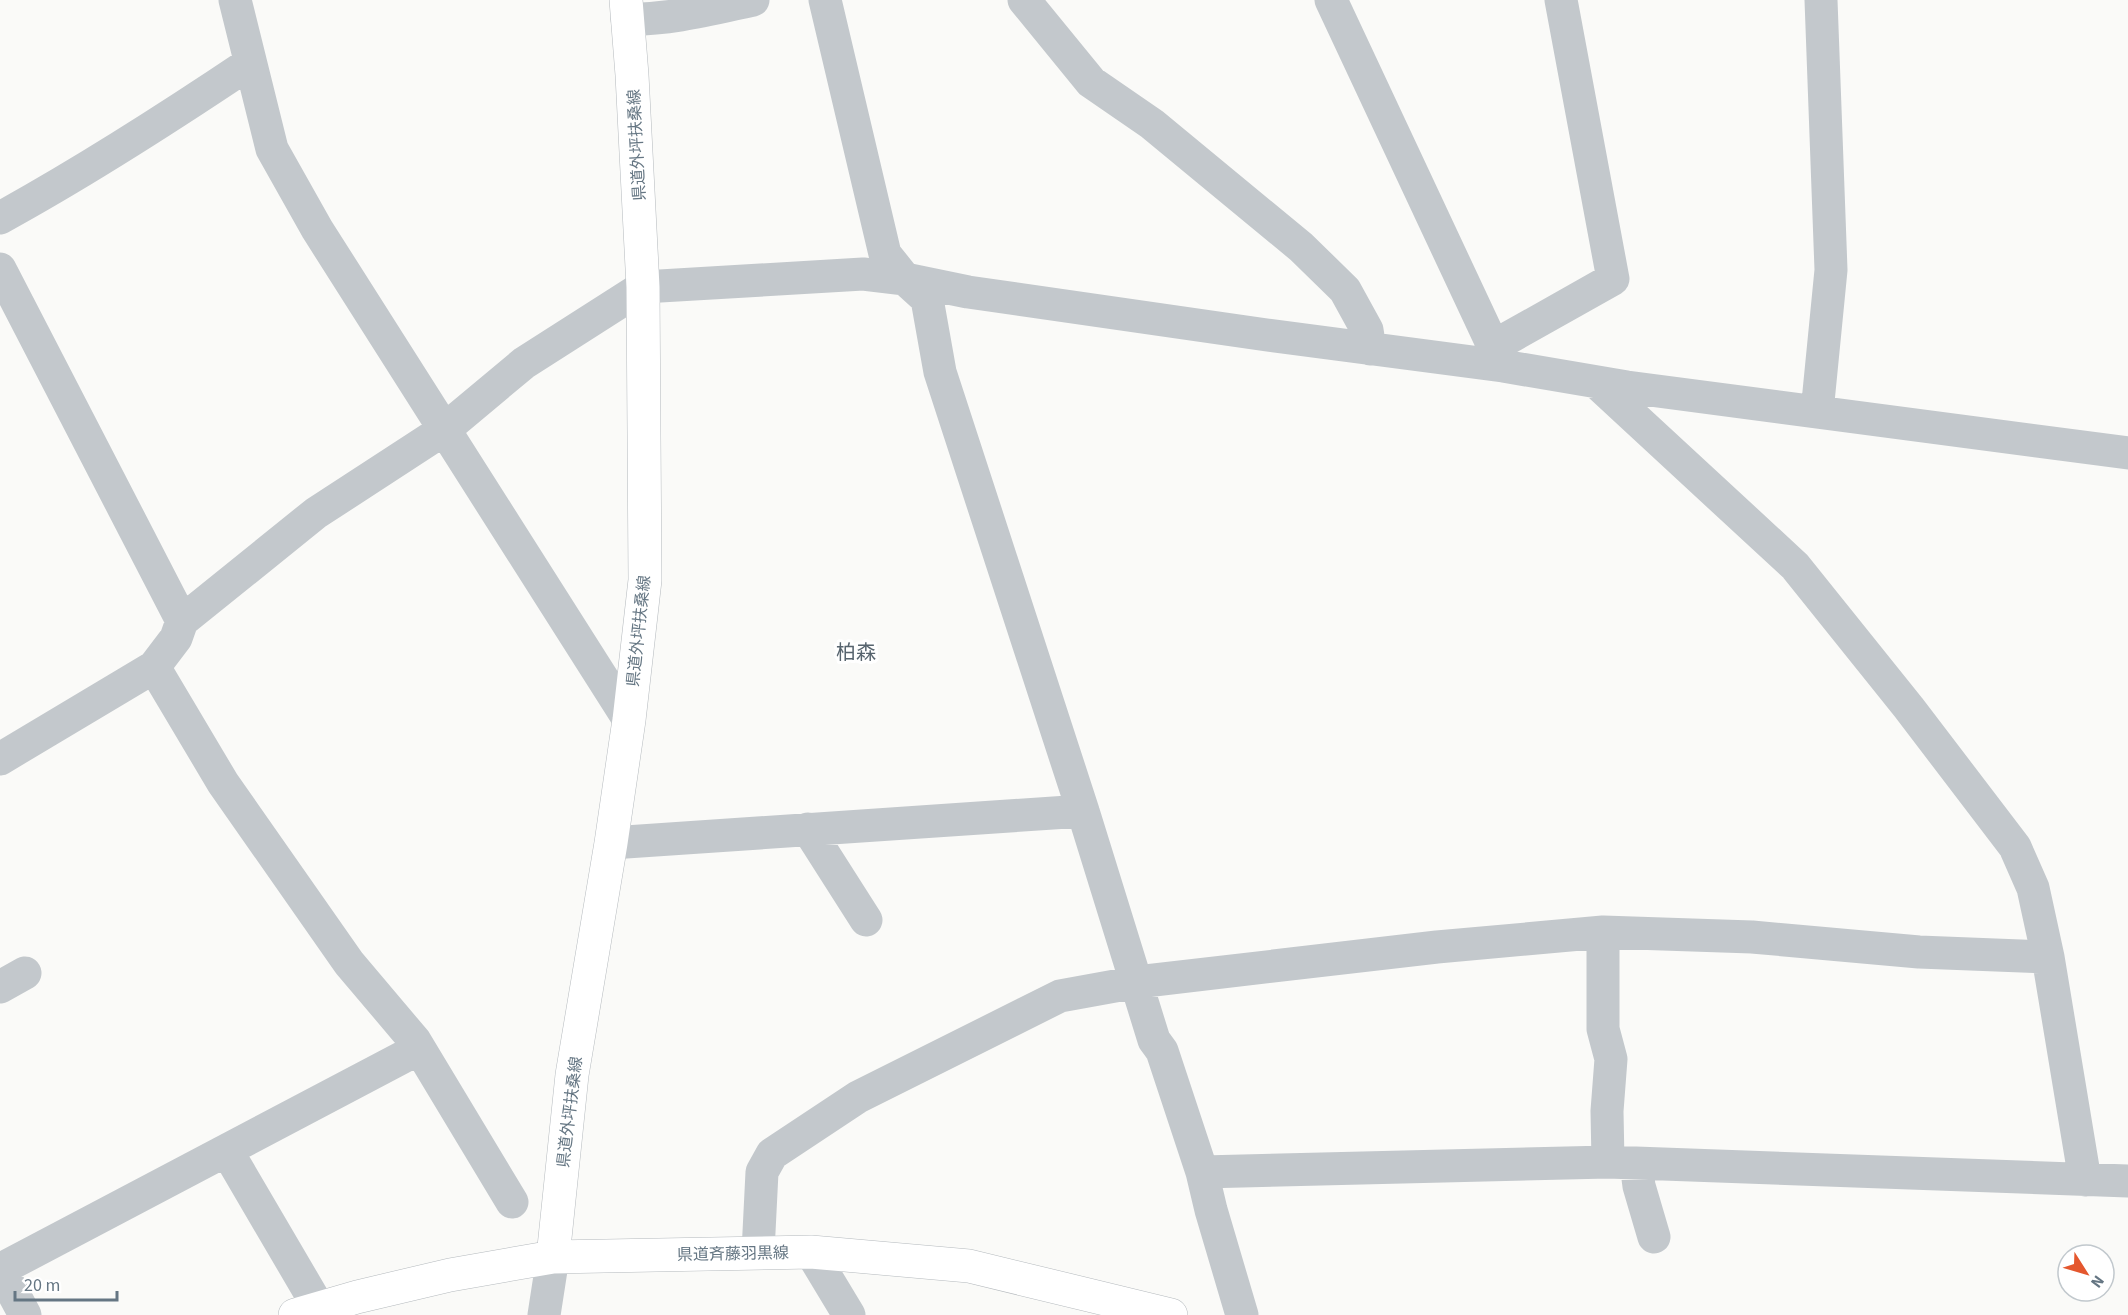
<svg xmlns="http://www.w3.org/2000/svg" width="2128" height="1315" viewBox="0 0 2128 1315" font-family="'Source Sans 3','Noto Sans JP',sans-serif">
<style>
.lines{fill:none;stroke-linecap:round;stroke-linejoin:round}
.major-casing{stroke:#b5babe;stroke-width:34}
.minor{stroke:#c3c8cc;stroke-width:33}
.major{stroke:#fff;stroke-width:33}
.labels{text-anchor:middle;stroke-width:6;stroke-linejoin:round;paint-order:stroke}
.street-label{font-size:16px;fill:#657683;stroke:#fff}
.quarter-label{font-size:20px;fill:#57646e;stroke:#fff}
</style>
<rect width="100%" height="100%" fill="#fafaf8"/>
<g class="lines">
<g class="major-casing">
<path id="major" d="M 553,1257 L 572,1075 L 611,843 L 629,720 L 645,580 L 643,287 L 632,75 L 626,0
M 295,1315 L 357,1297 L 450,1275 L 553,1257 L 811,1252 L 969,1266 L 1171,1315"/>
</g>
<path class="minor" d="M 235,0 L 272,149 L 317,229 L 629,720
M 825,0 L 885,254 L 905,279 L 927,299 L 940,372 L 1083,811 L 1154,1040 L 1162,1051 L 1202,1172 L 1211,1210 L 1242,1315
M 1024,0 L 1091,82 L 1152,124 L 1301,247 L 1345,290 L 1367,330 L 1370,349
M 1331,0 L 1502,365
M 627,19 C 670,20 711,9 753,0
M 0,218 C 86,171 168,118 250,63
M 0,269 L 182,621
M 1494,346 L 1613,279 L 1561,0
M 1597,383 L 1795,566 L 1909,708 L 2015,847 L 2033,888 L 2048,957 L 2085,1180
M 1817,412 L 1831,270 L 1821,0
M 154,667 L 223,783 L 349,963 L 415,1041 L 512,1202
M 0,759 L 154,667 L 176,638 L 182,621 L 316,513 L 445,429 L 524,363 L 643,287 L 863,274 L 905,279 L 968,292 L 1267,335 L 1503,366 L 1627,387 L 2128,453
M 808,829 L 866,920
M 611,843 L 1083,811
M 1603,932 L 1603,1029 L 1611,1059 L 1607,1111 L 1608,1162
M 0,987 L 25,973
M 227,1151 L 319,1308
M 1636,1163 L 1639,1186 L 1654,1237
M 1202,1172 L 1608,1162 L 2128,1181
M 758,1252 L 762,1172 L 772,1154 L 858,1097 L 1060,996 L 1137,982 L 1437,947 L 1603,932 L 1752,937 L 1919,952 L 2048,957
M 811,1252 L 849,1315
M 0,1268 L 25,1315
M 1,1269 L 407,1055 L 415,1041
M 544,1315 L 553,1257"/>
<use href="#major" class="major"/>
</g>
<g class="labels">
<g class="street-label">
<text transform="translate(636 145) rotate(-93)" y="6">県道外坪扶桑線</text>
<text transform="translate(638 631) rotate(-84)" y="6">県道外坪扶桑線</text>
<text transform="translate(569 1112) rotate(-83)" y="6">県道外坪扶桑線</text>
<text transform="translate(733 1253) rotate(-1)" y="6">県道斉藤羽黒線</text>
</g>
<g class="quarter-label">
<text x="856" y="659">柏森</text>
</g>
</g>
<g transform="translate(2086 1273) rotate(127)"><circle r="28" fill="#ffffff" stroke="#c1c8cd" stroke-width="1.5"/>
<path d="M0-4.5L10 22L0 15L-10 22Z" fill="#e4572e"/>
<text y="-9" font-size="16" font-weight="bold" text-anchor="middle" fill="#657683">N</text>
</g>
<path d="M15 1291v9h102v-9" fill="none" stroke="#657683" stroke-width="3"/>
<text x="24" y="1291" font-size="18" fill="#657683" stroke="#ffffff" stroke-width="4.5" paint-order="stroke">20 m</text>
</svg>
